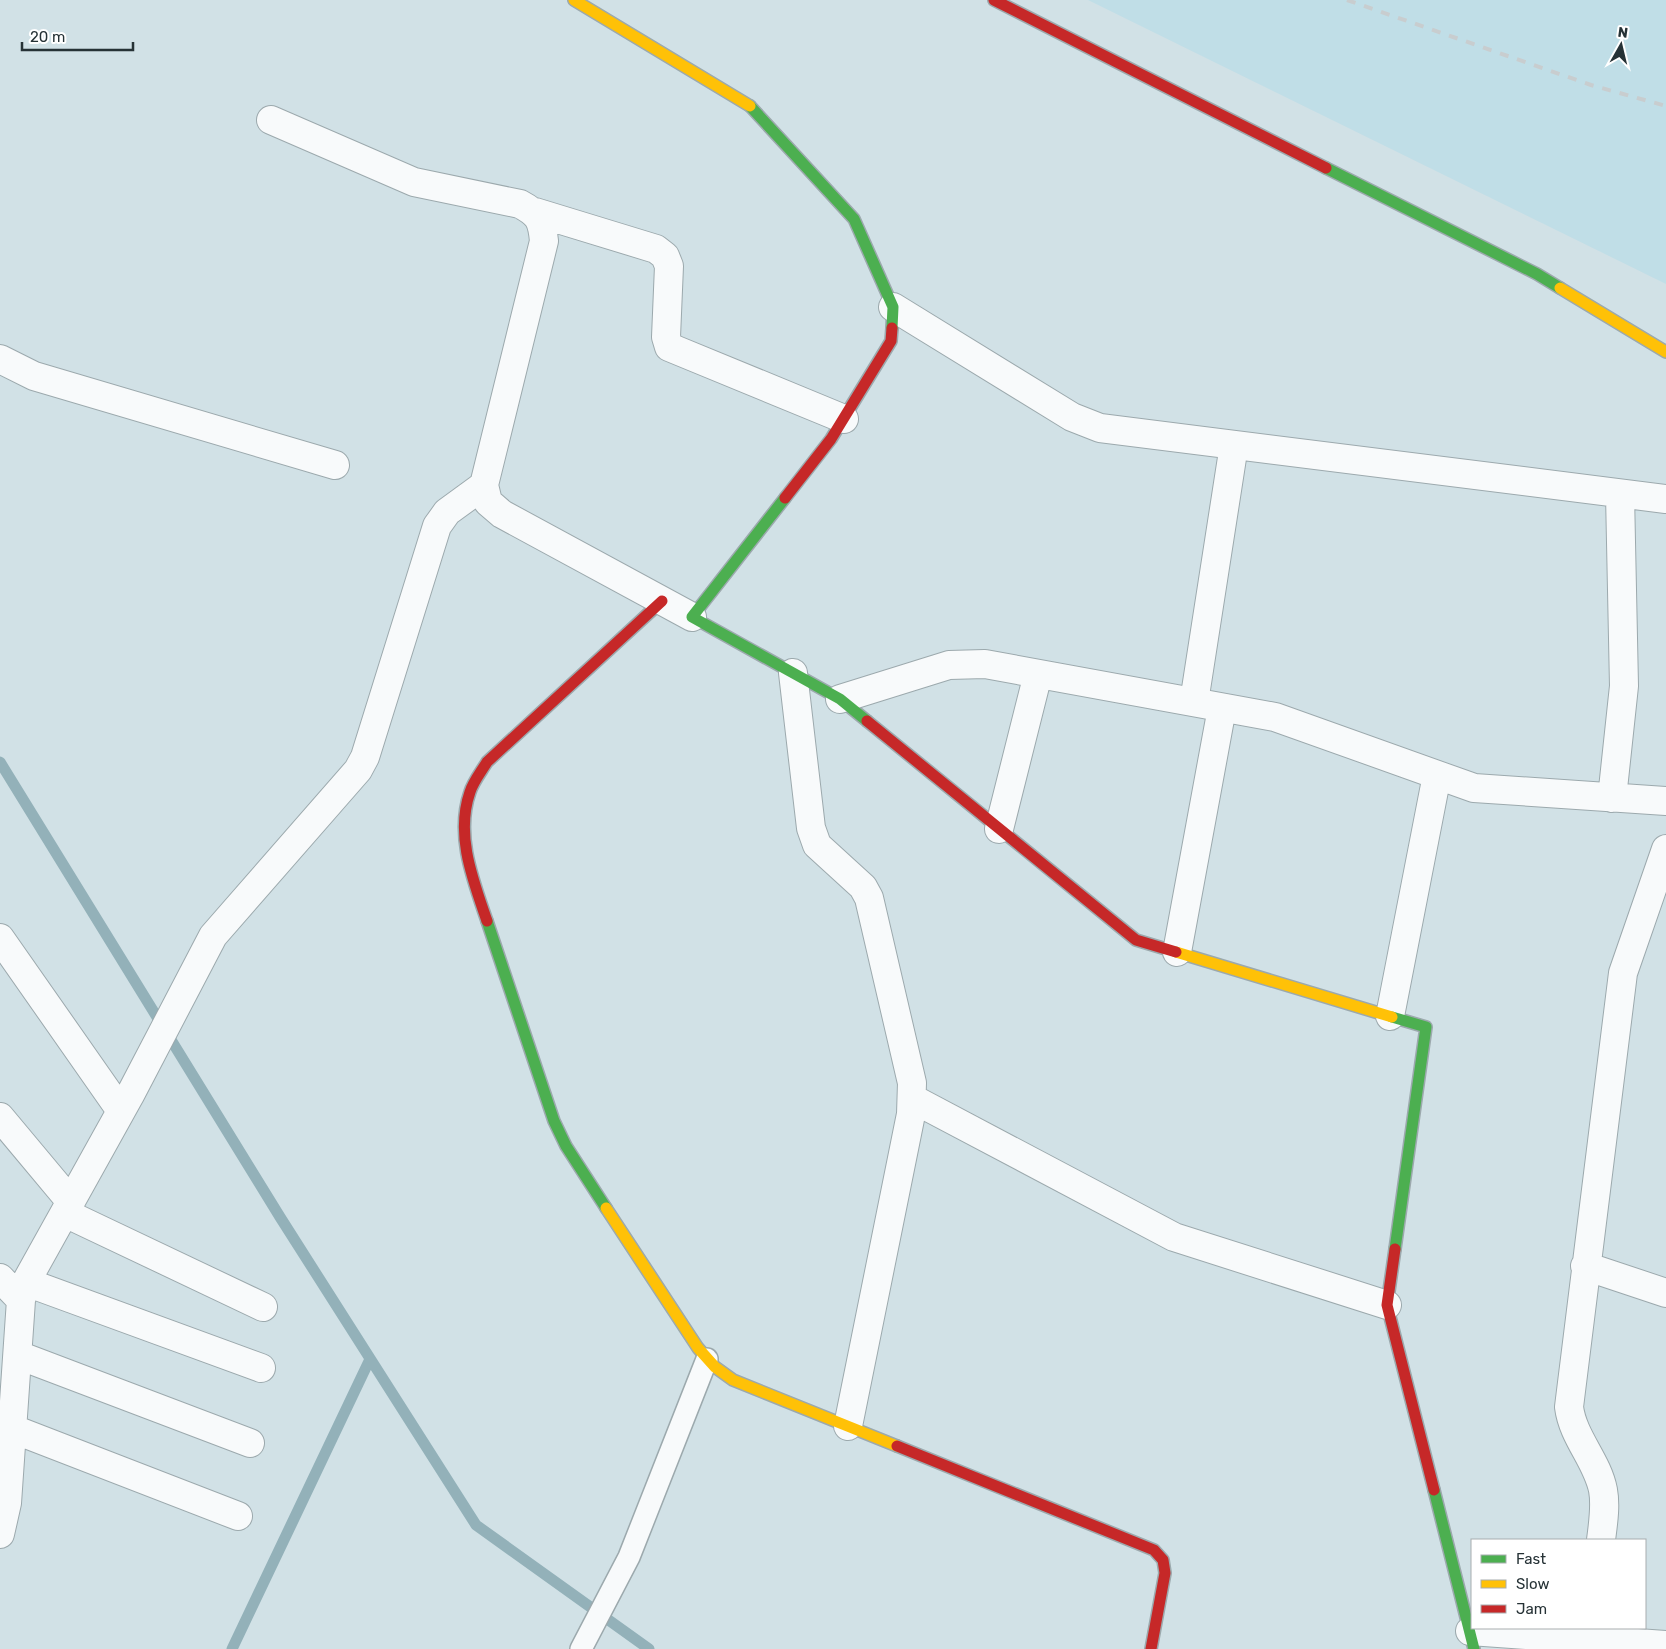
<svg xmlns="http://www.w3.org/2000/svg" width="1666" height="1649" viewBox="0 0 1666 1649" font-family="Rubik,sans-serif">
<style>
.built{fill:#c0dee7}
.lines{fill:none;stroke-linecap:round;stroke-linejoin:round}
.stream{stroke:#93b1b9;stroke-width:11}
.lane-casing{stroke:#9ca9ad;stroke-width:24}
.street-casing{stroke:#9ca9ad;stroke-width:30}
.fast-casing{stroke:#9ca9ad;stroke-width:14}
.slow-casing{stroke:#9ca9ad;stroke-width:14}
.jam-casing{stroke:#9ca9ad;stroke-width:14}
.lane{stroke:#f8fafb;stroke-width:21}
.street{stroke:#f8fafb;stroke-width:28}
.fast{stroke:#4caf50;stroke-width:11}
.slow{stroke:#ffc107;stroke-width:11}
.jam{stroke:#c62828;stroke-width:11}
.rail{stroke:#c8cdcf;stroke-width:4;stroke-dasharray:9 9;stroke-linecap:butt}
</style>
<rect width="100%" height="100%" fill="#d1e1e6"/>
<path class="built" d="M 1088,0 L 1666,0 L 1666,284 Z"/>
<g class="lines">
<path class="stream" d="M 0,762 L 280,1217 L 476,1525 L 649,1649
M 232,1649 L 370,1359"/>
<g class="lane-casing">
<path id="lane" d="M 581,1649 L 629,1557 L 707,1359"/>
</g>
<g class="street-casing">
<path id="street" d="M 271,120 L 414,182 L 520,204 C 539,214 542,220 544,241 L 484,485 L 488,502 L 502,514 L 692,617
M 535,212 L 656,249 L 665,256 L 669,266 L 666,337 L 669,347 L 844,419
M 893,307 L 1072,417 L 1100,428 L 1666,499
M 0,359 L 34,376 L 335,465
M 793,673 L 811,828 L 817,845 L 863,887 L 869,898 L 912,1083 L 911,1114 L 848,1426
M 840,699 L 949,665 L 985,664 L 1275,717 L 1474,788 L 1666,801
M 1194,702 L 1234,445
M 1612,798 L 1624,686 L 1620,494
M 999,829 L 1038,674
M 0,938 L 121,1111
M 1177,952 L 1222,708
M 1390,1016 L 1437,775
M 913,1099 L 1174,1237 L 1387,1305
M 0,1117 L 71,1202
M 65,1213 L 263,1307
M 1585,1266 L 1666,1293
M 0,1278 L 21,1300
M 26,1282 L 261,1368
M 18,1355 L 250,1443
M 13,1429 L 238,1516
M 0,1534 L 7,1503 L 21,1300 L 26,1282 L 130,1095 L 213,936 L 358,770 L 365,757 L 437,526 L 447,512 L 484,485
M 1601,1540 C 1603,1524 1606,1506 1603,1490 C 1597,1460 1573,1438 1569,1407 L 1623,973 L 1666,849
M 1470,1631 L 1666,1645"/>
</g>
<g class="fast-casing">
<path id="fast" d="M 750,106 L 854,219 L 893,307 L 892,328
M 1326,168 L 1537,274 L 1560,288
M 785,498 L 692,617 L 840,699 L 867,721
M 487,921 L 554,1121 L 566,1146 L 606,1208
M 1392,1017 L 1426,1027 L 1395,1249
M 1434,1490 L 1474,1649"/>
</g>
<g class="slow-casing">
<path id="slow" d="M 574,0 L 750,106
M 1560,288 L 1666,352
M 1176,952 L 1392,1017
M 606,1208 L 698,1348 L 715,1367 L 733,1380 L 897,1446"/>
</g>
<g class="jam-casing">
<path id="jam" d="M 994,0 L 1326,168
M 785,498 L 831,439 L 891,341 L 892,328
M 867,721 L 1136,940 L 1176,952
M 487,921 C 473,880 455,835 470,792 C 473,782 481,772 487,762 L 662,601
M 1395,1249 L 1387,1305 L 1434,1490
M 897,1446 L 1154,1550 L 1163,1560 L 1165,1573 L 1151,1649"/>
</g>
<use href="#lane" class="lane"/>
<use href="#street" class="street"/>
<use href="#fast" class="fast"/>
<use href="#slow" class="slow"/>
<use href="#jam" class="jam"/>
<path class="rail" d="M 1347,0 L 1591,85 L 1666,106"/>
</g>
<rect x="1471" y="1539" width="175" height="90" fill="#ffffff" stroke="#a8adaf"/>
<rect x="1481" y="1555" width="25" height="8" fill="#4caf50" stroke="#a8adaf"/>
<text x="1516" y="1564" font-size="15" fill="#263236">Fast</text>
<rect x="1481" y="1580" width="25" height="8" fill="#ffc107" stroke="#a8adaf"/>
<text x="1516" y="1589" font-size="15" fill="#263236">Slow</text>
<rect x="1481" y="1605" width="25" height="8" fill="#c62828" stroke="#a8adaf"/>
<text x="1516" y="1614" font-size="15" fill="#263236">Jam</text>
<g transform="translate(1621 45) rotate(8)" stroke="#ffffff" stroke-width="4" paint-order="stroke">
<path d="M0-4L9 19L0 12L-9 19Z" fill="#263236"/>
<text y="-8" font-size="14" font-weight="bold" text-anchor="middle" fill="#263236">N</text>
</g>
<path d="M22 42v8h111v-8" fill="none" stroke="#263236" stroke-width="2.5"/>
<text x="30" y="42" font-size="15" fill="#263236" stroke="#ffffff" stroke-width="4" paint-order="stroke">20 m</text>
</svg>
